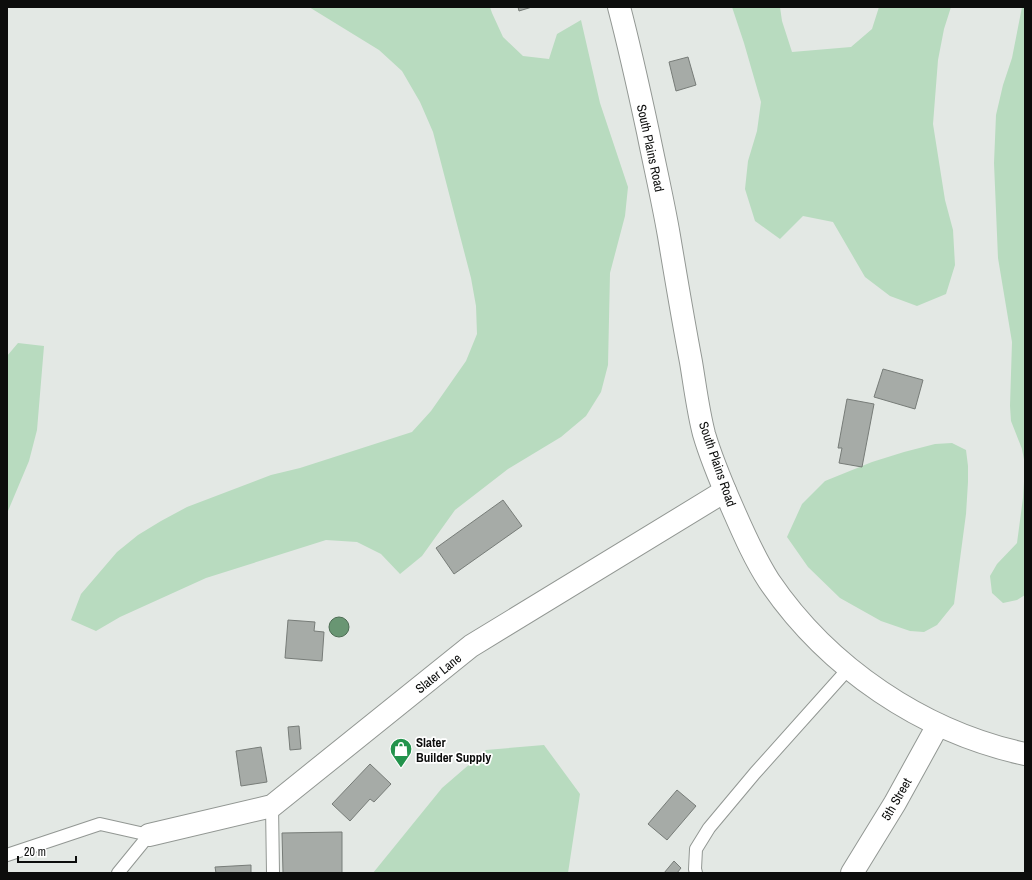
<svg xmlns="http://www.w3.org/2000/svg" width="1032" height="880" viewBox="0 0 1032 880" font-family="'Archivo Narrow',sans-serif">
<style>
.green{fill:#b8dbbf}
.water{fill:#699673;stroke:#4d6d54}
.building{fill:#a6aba7;stroke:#777c78}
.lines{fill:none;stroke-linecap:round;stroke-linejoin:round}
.lane-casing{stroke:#929793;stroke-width:14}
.street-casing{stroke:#929793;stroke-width:24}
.secondary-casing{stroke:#929793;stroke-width:24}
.lane{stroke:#fff;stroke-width:12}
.street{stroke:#fff;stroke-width:22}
.secondary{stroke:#fff;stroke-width:22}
.labels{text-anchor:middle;stroke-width:3.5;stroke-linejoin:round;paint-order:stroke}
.street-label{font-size:13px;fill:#0c0d0c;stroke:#fff}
.poi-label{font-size:13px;font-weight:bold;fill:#0c0d0c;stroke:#fff;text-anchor:start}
</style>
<rect width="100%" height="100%" fill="#e3e8e4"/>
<path class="green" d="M 309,7 L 490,7 L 492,13 L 503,37 L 523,56 L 549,59 L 557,34 L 581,20 L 600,103 L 628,187 L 625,216 L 610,273 L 608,365 L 601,392 L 586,416 L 561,437 L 508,469 L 455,510 L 422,556 L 400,574 L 381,554 L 357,542 L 326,540 L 206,578 L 120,617 L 96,631 L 71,620 L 81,594 L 117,552 L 138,535 L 161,521 L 187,507 L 271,475 L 300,468 L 412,432 L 431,411 L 466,361 L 477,334 L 476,306 L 471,278 L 433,132 L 420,102 L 402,71 L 379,50 Z
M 732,7 L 780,7 L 782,21 L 792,52 L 851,47 L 872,29 L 879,7 L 951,7 L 944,29 L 938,60 L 933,124 L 945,200 L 953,230 L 955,265 L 946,294 L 917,306 L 890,296 L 865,277 L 833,222 L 803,216 L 780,239 L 755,221 L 745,189 L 748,161 L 757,131 L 761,102 L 744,43 Z
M 1022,7 L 1025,7 L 1025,595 L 1017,600 L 1003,603 L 992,593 L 990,576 L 997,564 L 1017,543 L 1023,498 L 1025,465 L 1022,449 L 1011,421 L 1010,406 L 1012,342 L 998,258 L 994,163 L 996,115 L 1003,85 L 1012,58 Z
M 18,343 L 44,346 L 37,430 L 29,461 L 8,511 L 7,511 L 7,356 Z
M 952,443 L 966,450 L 968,466 L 968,482 L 966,514 L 954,604 L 937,625 L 924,632 L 910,631 L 881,621 L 840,598 L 808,567 L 787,537 L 802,504 L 825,481 L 872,462 L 904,452 L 935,444 Z
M 544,745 L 580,794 L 568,873 L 373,873 L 442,788 L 486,750 Z"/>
<path class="water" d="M329 627a10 10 0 1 1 20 0a10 10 0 1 1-20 0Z"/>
<path class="building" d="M 518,7 L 532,7 L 519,11 Z
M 688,57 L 696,85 L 676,91 L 669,62 Z
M 883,369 L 923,380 L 915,409 L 874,397 Z
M 847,399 L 874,404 L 862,467 L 839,463 L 842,448 L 838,448 Z
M 503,500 L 522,526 L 454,574 L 436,548 Z
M 288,620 L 315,622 L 314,631 L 324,632 L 322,661 L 285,658 Z
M 299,726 L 301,749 L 290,750 L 288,727 Z
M 261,747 L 267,782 L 241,786 L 236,751 Z
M 370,764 L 391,784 L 374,802 L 370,799 L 350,821 L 332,804 Z
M 677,790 L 696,806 L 667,840 L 648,824 Z
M 342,832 L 342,873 L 283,873 L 282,833 Z
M 674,861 L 681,868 L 677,873 L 664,873 Z
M 251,865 L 251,873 L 216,873 L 215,867 Z"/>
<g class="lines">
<g class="lane-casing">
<path id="lane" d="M 272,806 L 273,873
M 7,855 L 100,824 L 149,835 L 118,873
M 696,873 L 695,869 L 696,849 L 709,828 L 755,773 L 849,668"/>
</g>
<g class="street-casing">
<path id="street" d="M 149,835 L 272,806 L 471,646 L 725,491
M 852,873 L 895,803 L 938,725"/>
</g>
<g class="secondary-casing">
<path id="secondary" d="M 619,7 C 630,49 639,90 648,132 C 655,167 663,201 669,236 C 676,278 683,320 691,362 C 695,386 698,411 704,434 C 711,458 722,484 732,507 C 743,532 754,558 769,581 C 828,668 923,732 1025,754"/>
</g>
<use href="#lane" class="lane"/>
<use href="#street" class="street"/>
<use href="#secondary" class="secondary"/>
</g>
<defs>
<g id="shop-pin" transform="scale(1.15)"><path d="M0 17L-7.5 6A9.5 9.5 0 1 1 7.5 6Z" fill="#23934c" stroke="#fff"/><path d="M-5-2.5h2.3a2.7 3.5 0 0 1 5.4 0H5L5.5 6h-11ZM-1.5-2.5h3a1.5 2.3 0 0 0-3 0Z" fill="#fff"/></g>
</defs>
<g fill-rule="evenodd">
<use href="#shop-pin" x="401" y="749"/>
</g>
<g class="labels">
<g class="street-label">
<text transform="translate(651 148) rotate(78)" y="5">South Plains Road</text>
<text transform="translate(718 464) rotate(71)" y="5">South Plains Road</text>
<text transform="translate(438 673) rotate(-39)" y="5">Slater Lane</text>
<text transform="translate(896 799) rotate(-60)" y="5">5th Street</text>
</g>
<g class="poi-label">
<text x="416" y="747">Slater<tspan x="416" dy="15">Builder Supply</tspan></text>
</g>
</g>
<rect width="1032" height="880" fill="none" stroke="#0c0d0c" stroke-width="16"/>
<path d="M18 856v6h58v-6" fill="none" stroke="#0c0d0c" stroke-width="2"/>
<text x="24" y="856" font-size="12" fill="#0c0d0c" stroke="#ffffff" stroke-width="3" paint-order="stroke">20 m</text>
</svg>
